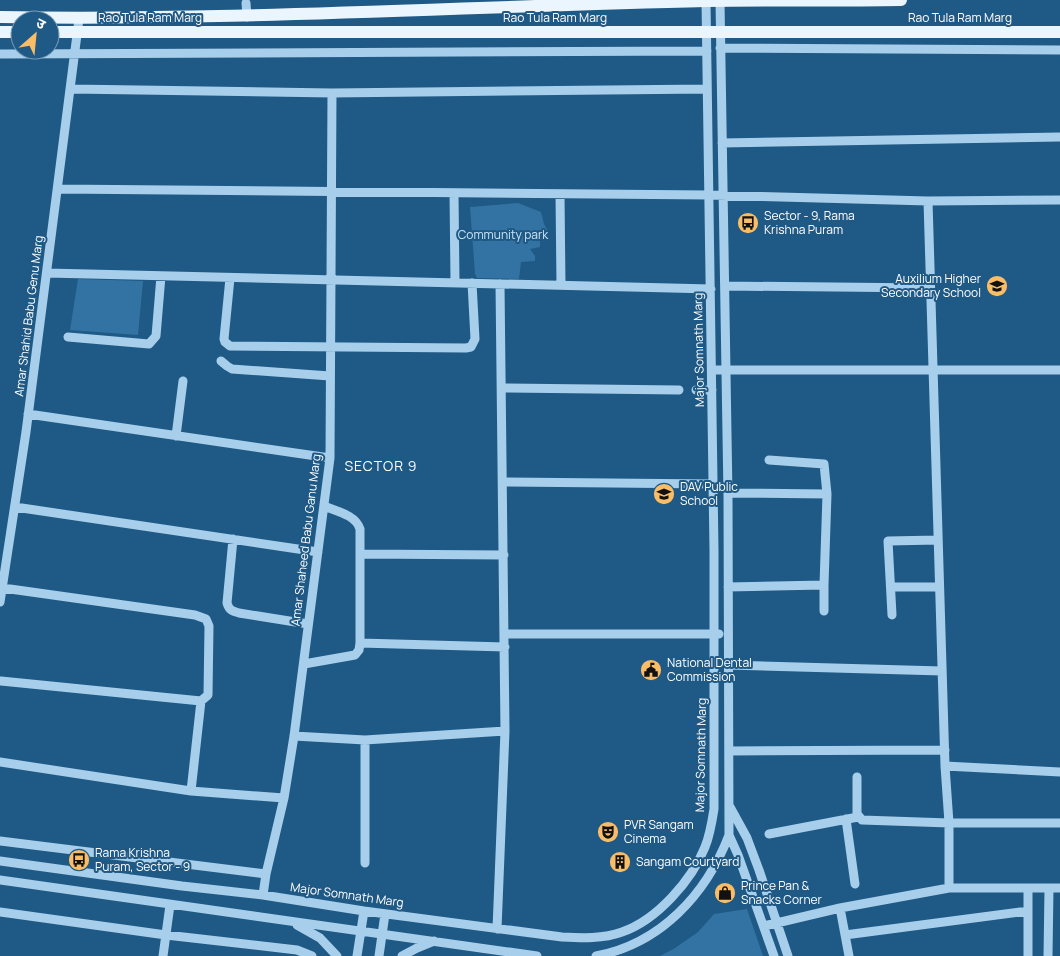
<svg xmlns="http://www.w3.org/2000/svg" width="1060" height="956" viewBox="0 0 1060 956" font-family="Manrope,'Noto Sans Devanagari',sans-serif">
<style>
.green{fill:#3273a3}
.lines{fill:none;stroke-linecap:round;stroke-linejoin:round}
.minor{stroke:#a7ceea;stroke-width:9}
.major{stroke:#ebf5fe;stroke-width:12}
.labels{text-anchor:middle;stroke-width:4;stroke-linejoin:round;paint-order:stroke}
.street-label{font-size:12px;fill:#fff;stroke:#1f5985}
.poi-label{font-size:12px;fill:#fff;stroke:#1f5985;text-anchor:start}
.park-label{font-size:12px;fill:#cce5f7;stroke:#1f5985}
.neighbourhood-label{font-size:14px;letter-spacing:1px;fill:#fff;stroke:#1f5985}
</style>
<rect width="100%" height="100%" fill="#1f5985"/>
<path class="green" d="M 518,203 L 541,212 L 544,224 L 549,233 L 540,239 L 540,247 L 530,249 L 535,256 L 535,261 L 521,262 L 519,279 L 477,278 L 475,274 L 470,207 Z
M 78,279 L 143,281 L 138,335 L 70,330 Z
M 747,909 L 763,956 L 660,956 L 675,948 L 698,932 L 714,914 Z"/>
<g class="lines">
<path class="minor" d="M 246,3 L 247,17
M 720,48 L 1060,50
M 0,54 L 707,51
M 71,89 L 332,93 L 707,89
M 722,143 L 1060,137
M 58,189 L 709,195 L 928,201 L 1060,200
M 454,193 L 455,282
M 560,194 L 561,285
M 928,201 L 945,766 L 949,823 L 949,888
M 47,273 L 711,289
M 230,278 L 224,339 L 225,342 L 230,346 L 466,348 L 471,347 L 475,339 L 472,283
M 725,286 L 930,288
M 68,337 L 149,344 L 156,336 L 161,276
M 221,361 L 227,366 L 232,369 L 330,376
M 712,370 L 1060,370
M 502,388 L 679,390
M 696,390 L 712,390
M 28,414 L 330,458
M 176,436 L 183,381
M 769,460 L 824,464 L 827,494
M 503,482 L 713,484
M 728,493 L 827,494 L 824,585
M 15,507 L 318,552
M 233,539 L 227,603 C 229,610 232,611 239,613 L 308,624
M 360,554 L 504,555
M 728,587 L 824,585 L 824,611
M 891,587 L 939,587
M 0,602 L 26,432 L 79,19
M 892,615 L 888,541 L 938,540
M 505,634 L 719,634
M 360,643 L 505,647
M 304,664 L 355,655 L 359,650 L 360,643 L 360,529 C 356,515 336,511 324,506
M 729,665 L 942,671
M 1,681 L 201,701 L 208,695 L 209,626 L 206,619 L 195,615 L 3,588
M 294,736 L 365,740 L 505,731
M 365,740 L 365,863
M 729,751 L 945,750
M 0,762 L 191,791 L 284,798
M 945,766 L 1060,772
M 857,777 L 857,814 L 862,820 L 949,823 L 1060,823
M 191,791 L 201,701
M 730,807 L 747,838 L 759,870 L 788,956
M 846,819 L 855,884
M 769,834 L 858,817
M 729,835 L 738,855 L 774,956
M 0,841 L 266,874
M 0,861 L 182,886 L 263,895 L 364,911 L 562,937 C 582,938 603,939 622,932 C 657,920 692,880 705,847 C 710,835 712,822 714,809 L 714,551 L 706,1
M 0,880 L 537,956
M 263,895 L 266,874 L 284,798 L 294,736 L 330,458 L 332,93
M 840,908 L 849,956
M 0,912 L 166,935 L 297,950 L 312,956
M 297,925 L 320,938 L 337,956
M 764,926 L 840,908 L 949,888 L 1060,888
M 497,929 L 505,731 L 500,284
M 845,935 L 1028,911
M 163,956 L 170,905
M 357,956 L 364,911
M 379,956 L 385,914
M 402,956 L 417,948 L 434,941
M 596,956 C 660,944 706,895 729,835 L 728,496 L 720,1
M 1028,956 L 1028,888
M 1048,956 L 1049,888"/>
<path class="major" d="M 0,17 C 236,21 471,6 706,1 C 771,0 836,1 901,0
M 0,32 L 20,32
M 50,32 L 1060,32"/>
</g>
<defs>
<g id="bus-disc" transform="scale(1.125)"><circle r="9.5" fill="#f9bc67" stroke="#1f5985"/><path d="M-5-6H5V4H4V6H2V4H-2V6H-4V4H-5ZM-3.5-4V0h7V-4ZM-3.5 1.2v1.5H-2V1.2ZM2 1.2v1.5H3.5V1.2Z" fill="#111"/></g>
<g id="school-disc" transform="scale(1.125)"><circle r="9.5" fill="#f9bc67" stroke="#1f5985"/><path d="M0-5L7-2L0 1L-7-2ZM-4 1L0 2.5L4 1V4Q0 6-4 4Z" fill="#111"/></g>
<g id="civic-disc" transform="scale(1.125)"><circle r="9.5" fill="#f9bc67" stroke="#1f5985"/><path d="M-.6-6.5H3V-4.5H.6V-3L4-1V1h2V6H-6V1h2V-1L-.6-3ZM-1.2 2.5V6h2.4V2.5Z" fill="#111"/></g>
<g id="theatre-disc" transform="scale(1.125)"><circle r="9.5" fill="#f9bc67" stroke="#1f5985"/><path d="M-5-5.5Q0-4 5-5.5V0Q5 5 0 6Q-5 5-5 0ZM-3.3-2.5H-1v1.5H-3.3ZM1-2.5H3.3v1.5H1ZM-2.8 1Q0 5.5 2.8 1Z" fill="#111"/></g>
<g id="building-disc" transform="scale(1.125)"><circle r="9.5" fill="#f9bc67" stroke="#1f5985"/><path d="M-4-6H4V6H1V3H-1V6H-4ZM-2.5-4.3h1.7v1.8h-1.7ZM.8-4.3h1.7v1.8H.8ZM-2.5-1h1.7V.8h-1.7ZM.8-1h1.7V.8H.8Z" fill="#111"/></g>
<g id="shop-disc" transform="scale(1.125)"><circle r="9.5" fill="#f9bc67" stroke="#1f5985"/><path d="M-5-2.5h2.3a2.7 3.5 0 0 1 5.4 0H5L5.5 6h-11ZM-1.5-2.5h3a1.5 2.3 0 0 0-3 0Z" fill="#111"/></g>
</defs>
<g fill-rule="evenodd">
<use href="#bus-disc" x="748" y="223"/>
<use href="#school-disc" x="997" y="286"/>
<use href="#school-disc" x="664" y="494"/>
<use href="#civic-disc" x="651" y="670"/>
<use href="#theatre-disc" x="608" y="832"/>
<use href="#bus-disc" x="79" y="860"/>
<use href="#building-disc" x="620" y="862"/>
<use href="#shop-disc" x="725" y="893"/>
</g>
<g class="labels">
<g class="street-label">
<text x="150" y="22">Rao Tula Ram Marg</text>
<text x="555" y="22">Rao Tula Ram Marg</text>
<text x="960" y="22">Rao Tula Ram Marg</text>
<text transform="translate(29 316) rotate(-83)" y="4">Amar Shahid Babu Genu Marg</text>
<text transform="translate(699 350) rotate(-91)" y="4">Major Somnath Marg</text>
<text transform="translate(306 540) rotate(-83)" y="4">Amar Shaheed Babu Ganu Marg</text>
<text transform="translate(701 755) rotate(-89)" y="4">Major Somnath Marg</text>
<text transform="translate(347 895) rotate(8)" y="4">Major Somnath Marg</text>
</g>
<g class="poi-label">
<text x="764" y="220">Sector - 9, Rama<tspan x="764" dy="14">Krishna Puram</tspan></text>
<text x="981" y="283" text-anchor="end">Auxilium Higher<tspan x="981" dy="14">Secondary School</tspan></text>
<text x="680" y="491">DAV Public<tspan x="680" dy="14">School</tspan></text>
<text x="667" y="667">National Dental<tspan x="667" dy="14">Commission</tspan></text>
<text x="624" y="829">PVR Sangam<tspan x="624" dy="14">Cinema</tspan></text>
<text x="95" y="857">Rama Krishna<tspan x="95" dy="14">Puram, Sector - 9</tspan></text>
<text x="636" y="866">Sangam Courtyard</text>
<text x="741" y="890">Prince Pan &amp;<tspan x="741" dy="14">Snacks Corner</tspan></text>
</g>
<g class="park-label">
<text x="503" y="239">Community park</text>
</g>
<g class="neighbourhood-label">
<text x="381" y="471">SECTOR 9</text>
</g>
</g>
<g transform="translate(35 35) rotate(27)"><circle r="24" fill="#1f5985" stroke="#799bb6"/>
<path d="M0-4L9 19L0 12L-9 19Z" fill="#f9bc67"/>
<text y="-8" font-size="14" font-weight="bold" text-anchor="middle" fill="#ffffff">उ</text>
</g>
</svg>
